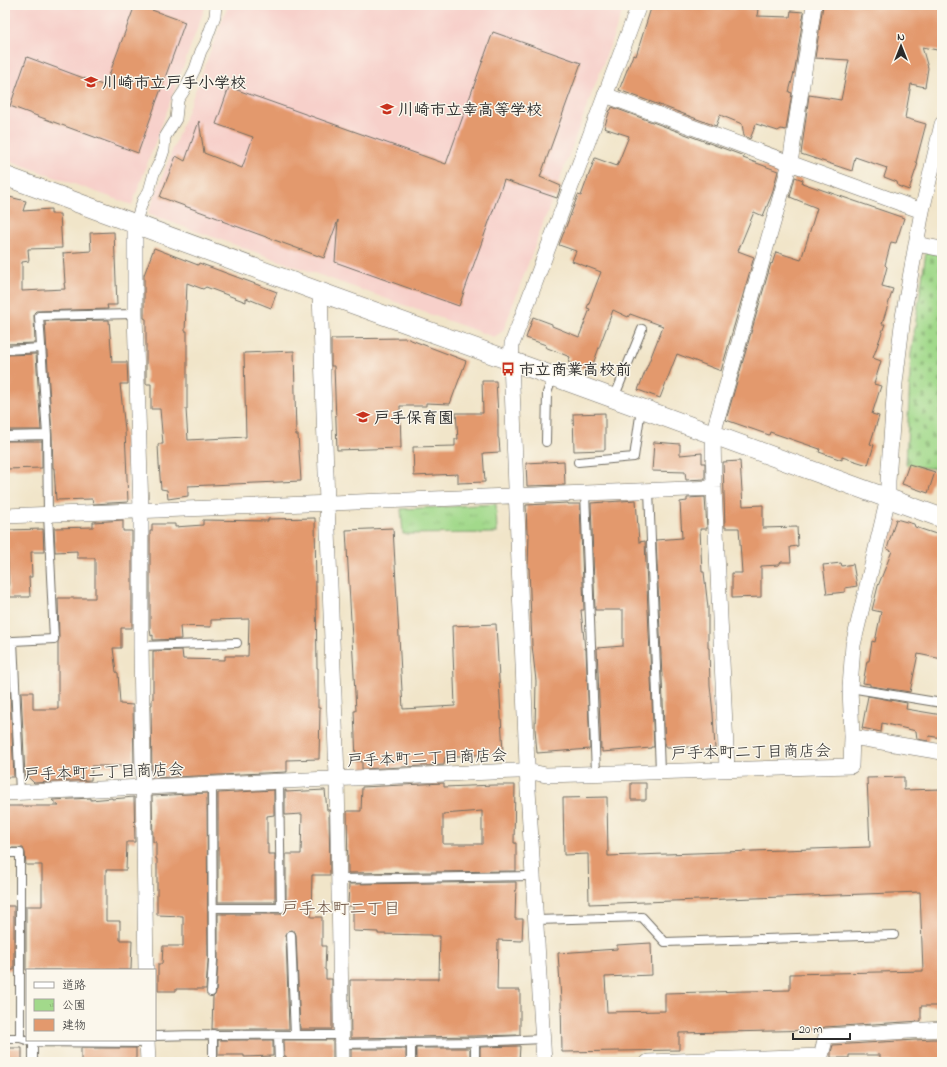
<svg xmlns="http://www.w3.org/2000/svg" width="947" height="1067" viewBox="0 0 947 1067" font-family="'Indie Flower','Klee One',sans-serif">
<style>
.built{fill:#f7d0ca}
.cemetery{fill:url(#cemetery-stones);stroke:#66825b}
.park{fill:url(#park-tufts);stroke:#66825b}
.building{fill:#e3996d;fill-rule:evenodd}
.lines{fill:none;stroke-linecap:round;stroke-linejoin:round}
.service-casing{stroke:#706c62;stroke-width:10}
.pedestrian-casing{stroke:#706c62;stroke-width:12}
.minor-casing{stroke:#706c62;stroke-width:16}
.tertiary-casing{stroke:#706c62;stroke-width:20}
.service{stroke:#fff;stroke-width:8}
.pedestrian{stroke:#fff;stroke-width:11}
.minor{stroke:#fff;stroke-width:15}
.tertiary{stroke:#fff;stroke-width:19}
.labels{text-anchor:middle;stroke-width:3;stroke-linejoin:round;paint-order:stroke}
.poi-label{font-size:16px;font-weight:bold;fill:#2b2b2b;stroke:#fbf7ec;text-anchor:start}
.street-label{font-size:16px;fill:#2b2b2b;stroke:#fbf7ec}
.neighbourhood-label{font-size:17px;fill:#6b5242;stroke:#fbf7ec}
</style>
<defs>
<pattern id="cemetery-stones" width="16" height="16" patternUnits="userSpaceOnUse"><rect width="16" height="16" fill="#a2d98b"/><path d="M2 7V4a2 2 0 0 1 4 0v3zM10 15v-3a2 2 0 0 1 4 0v3z" fill="#8cba78"/></pattern>
<pattern id="park-tufts" width="24" height="20" patternUnits="userSpaceOnUse"><rect width="24" height="20" fill="#a2d98b"/><path d="M3 7l-1-3M5 7V3M7 7l1-3M15 17l-1-3M17 17v-4M19 17l1-3" fill="none" stroke="#8cba78"/></pattern>
</defs>
<rect width="100%" height="100%" fill="#fbf7ec"/>
<filter id="ink" filterUnits="userSpaceOnUse"><feTurbulence type="fractalNoise" baseFrequency=".025" numOctaves="2"/><feDisplacementMap in="SourceGraphic" scale="8" xChannelSelector="R" yChannelSelector="G"/><feConvolveMatrix kernelMatrix="1 2 1 2 8 2 1 2 1" color-interpolation-filters="sRGB"/></filter>
<filter id="wash" filterUnits="userSpaceOnUse"><feTurbulence type="fractalNoise" baseFrequency=".012" numOctaves="4" result="noise"/><feDisplacementMap in="SourceGraphic" scale="16" xChannelSelector="R" yChannelSelector="G"/><feGaussianBlur stdDeviation="0.9" result="paint"/><feColorMatrix in="noise" values="0 0 0 0 0 0 0 0 0 0 0 0 0 0 0 0 0 1.4 0 .05"/><feComposite in="paint" operator="in"/></filter>
<g filter="url(#wash)">
<rect width="100%" height="100%" fill="#f1e5c9"/>
<path class="built" d="M 5,5 L 206,5 L 132,205 L 5,159 Z
M 228,5 L 625,5 L 503,331 L 494,337 L 148,214 Z"/>
<path class="cemetery" d="M 926,252 L 942,255 L 942,470 L 906,465 L 911,354 Z"/>
<path class="park" d="M 496,504 L 497,533 L 403,534 L 401,509 Z"/>
<g id="blocks">
<path class="building" d="M 135,5 L 138,5 L 185,22 L 138,153 L 10,106 L 27,57 L 105,86 Z
M 652,5 L 707,5 L 734,9 L 735,8 L 758,9 L 757,16 L 790,17 L 791,11 L 804,12 L 795,69 L 789,92 L 792,93 L 786,130 L 781,129 L 778,131 L 756,124 L 750,139 L 744,136 L 742,124 L 720,115 L 716,126 L 619,90 L 633,55 L 636,56 Z
M 823,5 L 942,5 L 942,51 L 922,47 L 928,68 L 925,87 L 911,84 L 905,118 L 926,124 L 916,162 L 918,163 L 909,190 L 898,186 L 897,182 L 884,177 L 887,168 L 855,157 L 852,171 L 801,154 L 809,95 L 841,100 L 849,60 L 815,58 Z
M 493,32 L 581,63 L 540,177 L 561,186 L 557,198 L 504,180 L 459,306 L 335,262 L 338,220 L 324,258 L 222,221 L 223,220 L 160,197 L 176,156 L 185,161 L 199,121 L 204,153 L 242,168 L 253,137 L 216,124 L 229,87 L 446,164 Z
M 612,107 L 744,156 L 743,158 L 778,171 L 772,194 L 763,216 L 754,212 L 738,251 L 754,257 L 721,371 L 677,354 L 660,398 L 638,390 L 663,326 L 630,314 L 628,317 L 613,310 L 593,364 L 590,365 L 587,370 L 568,362 L 570,357 L 545,347 L 546,345 L 526,338 L 533,317 L 552,324 L 552,326 L 579,337 L 590,309 L 587,308 L 601,272 L 572,261 L 576,251 L 559,245 L 578,195 L 581,196 L 595,158 L 617,166 L 629,136 L 604,128 L 610,110 L 611,110 Z
M 795,177 L 803,180 L 802,183 L 904,218 L 896,243 L 891,242 L 885,265 L 887,267 L 882,286 L 893,289 L 882,324 L 885,324 L 873,358 L 881,361 L 874,384 L 881,386 L 872,414 L 879,416 L 870,444 L 874,445 L 868,465 L 842,457 L 842,460 L 819,452 L 820,449 L 770,432 L 769,435 L 726,420 L 771,263 L 772,264 L 776,252 L 801,260 L 817,208 L 790,197 Z
M 5,196 L 26,201 L 23,211 L 51,209 L 51,214 L 60,214 L 62,248 L 28,249 L 29,261 L 22,262 L 22,291 L 65,289 L 64,283 L 65,283 L 63,253 L 91,251 L 90,233 L 114,232 L 117,305 L 107,305 L 108,309 L 36,311 L 34,313 L 34,316 L 35,343 L 5,344 Z
M 154,248 L 198,265 L 199,263 L 277,292 L 271,308 L 246,298 L 246,302 L 206,287 L 203,289 L 187,283 L 185,331 L 187,331 L 187,409 L 186,409 L 188,440 L 246,437 L 244,353 L 294,351 L 296,435 L 298,435 L 301,481 L 188,486 L 188,496 L 168,499 L 167,490 L 161,489 L 159,464 L 158,444 L 163,444 L 160,409 L 151,409 L 151,384 L 146,384 L 146,319 L 144,318 L 144,275 Z
M 109,320 L 112,362 L 127,362 L 128,384 L 120,384 L 125,430 L 128,502 L 93,504 L 92,499 L 56,500 L 54,468 L 53,468 L 52,435 L 45,321 Z
M 406,338 L 466,361 L 450,404 L 426,403 L 426,406 L 400,406 L 401,448 L 337,450 L 334,366 L 331,366 L 331,339 Z
M 36,354 L 41,430 L 5,430 L 5,355 Z
M 482,381 L 496,381 L 498,415 L 498,437 L 499,439 L 500,452 L 483,453 L 485,482 L 458,483 L 458,474 L 414,476 L 413,447 L 455,446 L 455,439 L 458,439 L 456,413 L 483,413 Z
M 605,413 L 605,450 L 574,451 L 573,414 Z
M 5,441 L 42,441 L 42,468 L 5,469 Z
M 654,442 L 680,444 L 680,455 L 702,453 L 702,463 L 705,463 L 705,479 L 686,480 L 685,472 L 652,471 Z
M 564,461 L 565,485 L 527,486 L 526,463 Z
M 740,461 L 743,506 L 763,505 L 763,528 L 797,527 L 798,546 L 790,547 L 791,562 L 781,562 L 779,565 L 761,566 L 761,597 L 732,598 L 732,573 L 742,573 L 739,528 L 725,528 L 723,462 Z
M 909,464 L 935,472 L 928,493 L 902,484 Z
M 705,497 L 707,529 L 700,529 L 702,572 L 704,572 L 708,608 L 708,648 L 709,648 L 710,685 L 713,714 L 715,749 L 692,751 L 691,747 L 665,747 L 656,540 L 682,538 L 680,502 L 687,501 L 687,498 Z
M 636,500 L 639,542 L 645,541 L 654,747 L 651,747 L 651,748 L 626,750 L 602,752 L 602,748 L 601,749 L 597,648 L 623,646 L 623,610 L 595,610 L 591,503 Z
M 568,503 L 568,504 L 580,504 L 584,610 L 581,610 L 585,649 L 586,649 L 590,749 L 537,753 L 535,729 L 536,681 L 532,645 L 529,568 L 528,568 L 529,533 L 527,533 L 526,505 Z
M 315,518 L 317,668 L 318,668 L 318,708 L 320,708 L 319,759 L 287,760 L 287,772 L 152,778 L 151,705 L 152,705 L 152,699 L 153,699 L 153,651 L 182,650 L 183,659 L 225,660 L 225,656 L 248,656 L 249,619 L 211,620 L 211,627 L 180,626 L 181,639 L 153,640 L 153,635 L 151,636 L 150,629 L 150,531 L 152,531 L 152,524 L 175,524 L 175,527 L 203,525 L 203,520 L 268,521 L 268,519 Z
M 896,519 L 914,524 L 915,527 L 942,536 L 942,659 L 918,654 L 910,692 L 870,686 L 870,684 L 863,683 L 867,661 L 869,661 L 872,641 L 875,642 L 881,612 L 872,610 L 878,586 L 892,551 L 887,549 Z
M 123,520 L 123,531 L 132,531 L 132,628 L 121,628 L 121,648 L 113,648 L 116,672 L 118,673 L 120,704 L 133,705 L 134,766 L 92,766 L 91,780 L 34,783 L 27,776 L 25,776 L 21,692 L 33,692 L 33,709 L 58,709 L 58,642 L 59,639 L 58,598 L 95,598 L 95,558 L 77,558 L 77,551 L 55,552 L 54,528 L 93,527 L 93,522 Z
M 393,528 L 403,709 L 455,706 L 452,626 L 496,624 L 503,753 L 445,757 L 444,765 L 362,769 L 362,761 L 356,761 L 354,711 L 356,711 L 346,530 Z
M 43,529 L 44,552 L 31,552 L 32,577 L 29,577 L 30,597 L 9,597 L 7,530 Z
M 841,563 L 842,566 L 853,564 L 857,586 L 845,588 L 845,592 L 827,594 L 823,565 Z
M 5,692 L 10,692 L 14,777 L 5,777 Z
M 868,696 L 907,703 L 906,709 L 942,715 L 942,738 L 929,736 L 928,741 L 917,739 L 916,731 L 882,723 L 881,732 L 862,728 Z
M 904,777 L 904,790 L 942,789 L 942,1006 L 921,1006 L 921,1021 L 825,1027 L 819,1030 L 679,1033 L 679,1050 L 562,1052 L 561,1000 L 558,953 L 617,949 L 617,945 L 651,943 L 652,975 L 605,977 L 607,1012 L 665,1011 L 665,993 L 790,990 L 790,974 L 923,971 L 920,892 L 589,904 L 588,854 L 564,855 L 563,798 L 607,797 L 608,856 L 870,847 L 867,778 Z
M 444,783 L 444,787 L 494,785 L 515,785 L 514,843 L 516,843 L 516,871 L 348,873 L 347,811 L 361,811 L 362,787 ZM 482,811 L 482,844 L 443,844 L 443,814 Z
M 631,783 L 646,783 L 646,800 L 631,800 Z
M 274,790 L 274,815 L 267,816 L 267,844 L 268,844 L 268,854 L 275,854 L 275,902 L 218,902 L 218,793 Z
M 285,790 L 286,790 L 286,792 L 325,790 L 327,810 L 329,810 L 330,875 L 312,875 L 311,917 L 322,917 L 322,946 L 326,946 L 325,970 L 326,970 L 326,979 L 332,979 L 332,1029 L 300,1029 L 296,935 L 295,932 L 291,930 L 288,931 L 286,935 L 289,1029 L 212,1029 L 213,997 L 215,995 L 216,992 L 218,961 L 218,914 L 281,914 L 284,913 L 286,910 L 286,854 L 301,854 L 302,814 L 285,815 Z
M 207,793 L 208,961 L 206,989 L 176,989 L 176,991 L 158,991 L 158,964 L 162,964 L 163,946 L 183,946 L 183,916 L 157,915 L 157,859 L 156,859 L 156,842 L 153,842 L 152,796 Z
M 134,797 L 135,842 L 127,842 L 126,870 L 106,870 L 106,921 L 120,921 L 120,940 L 132,940 L 131,970 L 26,970 L 26,906 L 42,906 L 42,865 L 26,865 L 25,853 L 23,848 L 5,848 L 5,806 L 59,806 L 52,800 L 91,798 L 91,800 L 112,798 L 112,799 Z
M 516,882 L 515,919 L 523,919 L 522,941 L 498,940 L 497,990 L 520,990 L 520,1035 L 475,1036 L 351,1038 L 350,980 L 396,980 L 396,979 L 416,980 L 416,979 L 439,979 L 440,936 L 431,936 L 431,935 L 378,934 L 378,932 L 353,931 L 353,906 L 348,906 L 349,884 Z
M 5,906 L 14,906 L 14,970 L 5,970 Z
M 932,1039 L 942,1039 L 942,1062 L 910,1062 L 910,1061 L 880,1062 L 880,1055 L 849,1055 L 849,1058 L 831,1058 L 831,1052 L 833,1045 Z
M 218,1040 L 273,1040 L 273,1056 L 244,1057 L 244,1055 L 218,1055 Z
M 284,1040 L 333,1040 L 333,1062 L 286,1062 L 286,1056 L 284,1056 Z
M 520,1046 L 519,1062 L 480,1062 L 480,1047 Z
M 5,1048 L 22,1048 L 22,1062 L 5,1062 Z
M 81,1048 L 136,1048 L 136,1062 L 81,1062 Z
M 416,1048 L 470,1048 L 470,1062 L 416,1062 Z
M 351,1049 L 406,1049 L 406,1062 L 351,1062 Z"/>
</g>
</g>
<g filter="url(#ink)">
<use href="#blocks" fill-opacity="0" stroke="#706c62" stroke-width="1"/>
<g class="lines">
<g class="service-casing">
<path id="service" d="M 5,350 L 41,348
M 614,398 L 642,329
M 5,436 L 47,435
M 546,442 L 547,393 L 553,376
M 578,462 L 634,457 L 641,409
M 649,490 L 660,771
M 585,493 L 596,773
M 141,646 L 237,643
M 850,688 L 942,703
M 20,792 L 13,641 L 54,639 L 48,514 L 47,435 L 39,316 L 135,314
M 5,853 L 20,853 L 20,1038 L 33,1042 L 33,1062
M 339,879 L 533,876
M 212,908 L 281,908 L 279,781
M 536,920 L 642,917 L 665,942 L 894,935
M 291,935 L 295,1035
M 211,992 L 213,961 L 212,784
M 213,1034 L 213,1062
M 278,1035 L 279,1062
M 155,1036 C 217,1034 280,1035 342,1035
M 5,1038 L 20,1038
M 33,1042 L 147,1043
M 475,1042 L 475,1062
M 411,1043 L 411,1062
M 342,1044 L 475,1042 L 544,1039"/>
</g>
<g class="pedestrian-casing">
<path id="pedestrian" d="M 135,224 L 143,200 L 149,191 L 154,173 L 161,159 L 164,150 L 165,137 L 176,119 L 178,100 L 184,91 L 195,69 L 201,51 L 205,44 L 215,16 L 216,5"/>
</g>
<g class="minor-casing">
<path id="minor" d="M 605,95 L 790,163 L 922,211
M 135,224 L 135,314 L 141,511 L 141,646 L 146,970
M 916,244 L 942,249
M 320,292 L 327,503 L 337,778 L 342,1062
M 5,516 L 714,488
M 852,737 L 942,752
M 727,769 L 714,488 L 713,434 L 790,163 L 814,5
M 5,793 L 517,771 L 527,771 L 546,775 L 851,766 L 852,737 L 850,688 L 853,645 L 888,498 L 888,481 L 895,383 L 903,317 L 922,211 L 942,124
M 147,1040 L 148,1062
M 544,1062 L 528,790 L 511,361 L 512,344 L 639,5
M 648,1062 L 821,1056 L 826,1036 L 942,1029"/>
</g>
<g class="tertiary-casing">
<path id="tertiary" d="M 5,176 L 320,292 L 528,367 L 942,518"/>
</g>
<use href="#service" class="service"/>
<use href="#pedestrian" class="pedestrian"/>
<use href="#minor" class="minor"/>
<use href="#tertiary" class="tertiary"/>
</g>
</g>
<defs>
<g id="school-bare" transform="scale(1.08)"><path d="M0-5L7-2L0 1L-7-2ZM-4 1L0 2.5L4 1V4Q0 6-4 4Z" fill="#c8321e" stroke="#fbf7ec" stroke-width="2.5" paint-order="stroke"/></g>
<g id="bus-bare" transform="scale(1.08)"><path d="M-5-6H5V4H4V6H2V4H-2V6H-4V4H-5ZM-3.5-4V0h7V-4ZM-3.5 1.2v1.5H-2V1.2ZM2 1.2v1.5H3.5V1.2Z" fill="#c8321e" stroke="#fbf7ec" stroke-width="2.5" paint-order="stroke"/></g>
</defs>
<g fill-rule="evenodd">
<use href="#school-bare" x="91" y="82"/>
<use href="#school-bare" x="387" y="109"/>
<use href="#bus-bare" x="508" y="369"/>
<use href="#school-bare" x="363" y="417"/>
</g>
<g class="labels">
<g class="poi-label">
<text x="102" y="88">川崎市立戸手小学校</text>
<text x="398" y="115">川崎市立幸高等学校</text>
<text x="519" y="375">市立商業高校前</text>
<text x="374" y="423">戸手保育園</text>
</g>
<g class="street-label">
<text transform="translate(751 751) rotate(-1)" y="6">戸手本町二丁目商店会</text>
<text transform="translate(427 757) rotate(-2)" y="6">戸手本町二丁目商店会</text>
<text transform="translate(104 771) rotate(-2)" y="6">戸手本町二丁目商店会</text>
</g>
<g class="neighbourhood-label">
<text x="341" y="914">戸手本町二丁目</text>
</g>
</g>
<rect width="947" height="1067" fill="none" stroke="#fbf7ec" stroke-width="20"/>
<rect x="26" y="969" width="130" height="72" fill="#fbf7ec" stroke="#a8a59f"/>
<rect x="34" y="982" width="20" height="6" fill="#ffffff" stroke="#a8a59f"/>
<text x="62" y="989" font-size="12" fill="#2b2b2b">道路</text>
<rect x="34" y="999" width="20" height="12" fill="url(#park-tufts)" stroke="#a8a59f"/>
<text x="62" y="1009" font-size="12" fill="#2b2b2b">公園</text>
<rect x="34" y="1019" width="20" height="12" fill="#e3996d" stroke="#a8a59f"/>
<text x="62" y="1029" font-size="12" fill="#2b2b2b">建物</text>
<g transform="translate(901 46)" stroke="#fbf7ec" stroke-width="3" paint-order="stroke">
<path d="M0-3L7 15L0 10L-7 15Z" fill="#2b2b2b"/>
<text y="-6" font-size="11" font-weight="bold" text-anchor="middle" fill="#2b2b2b">N</text>
</g>
<path d="M793 1033v6h57v-6" fill="none" stroke="#2b2b2b" stroke-width="2"/>
<text x="799" y="1033" font-size="12" fill="#2b2b2b" stroke="#fbf7ec" stroke-width="3" paint-order="stroke">20 m</text>
</svg>
